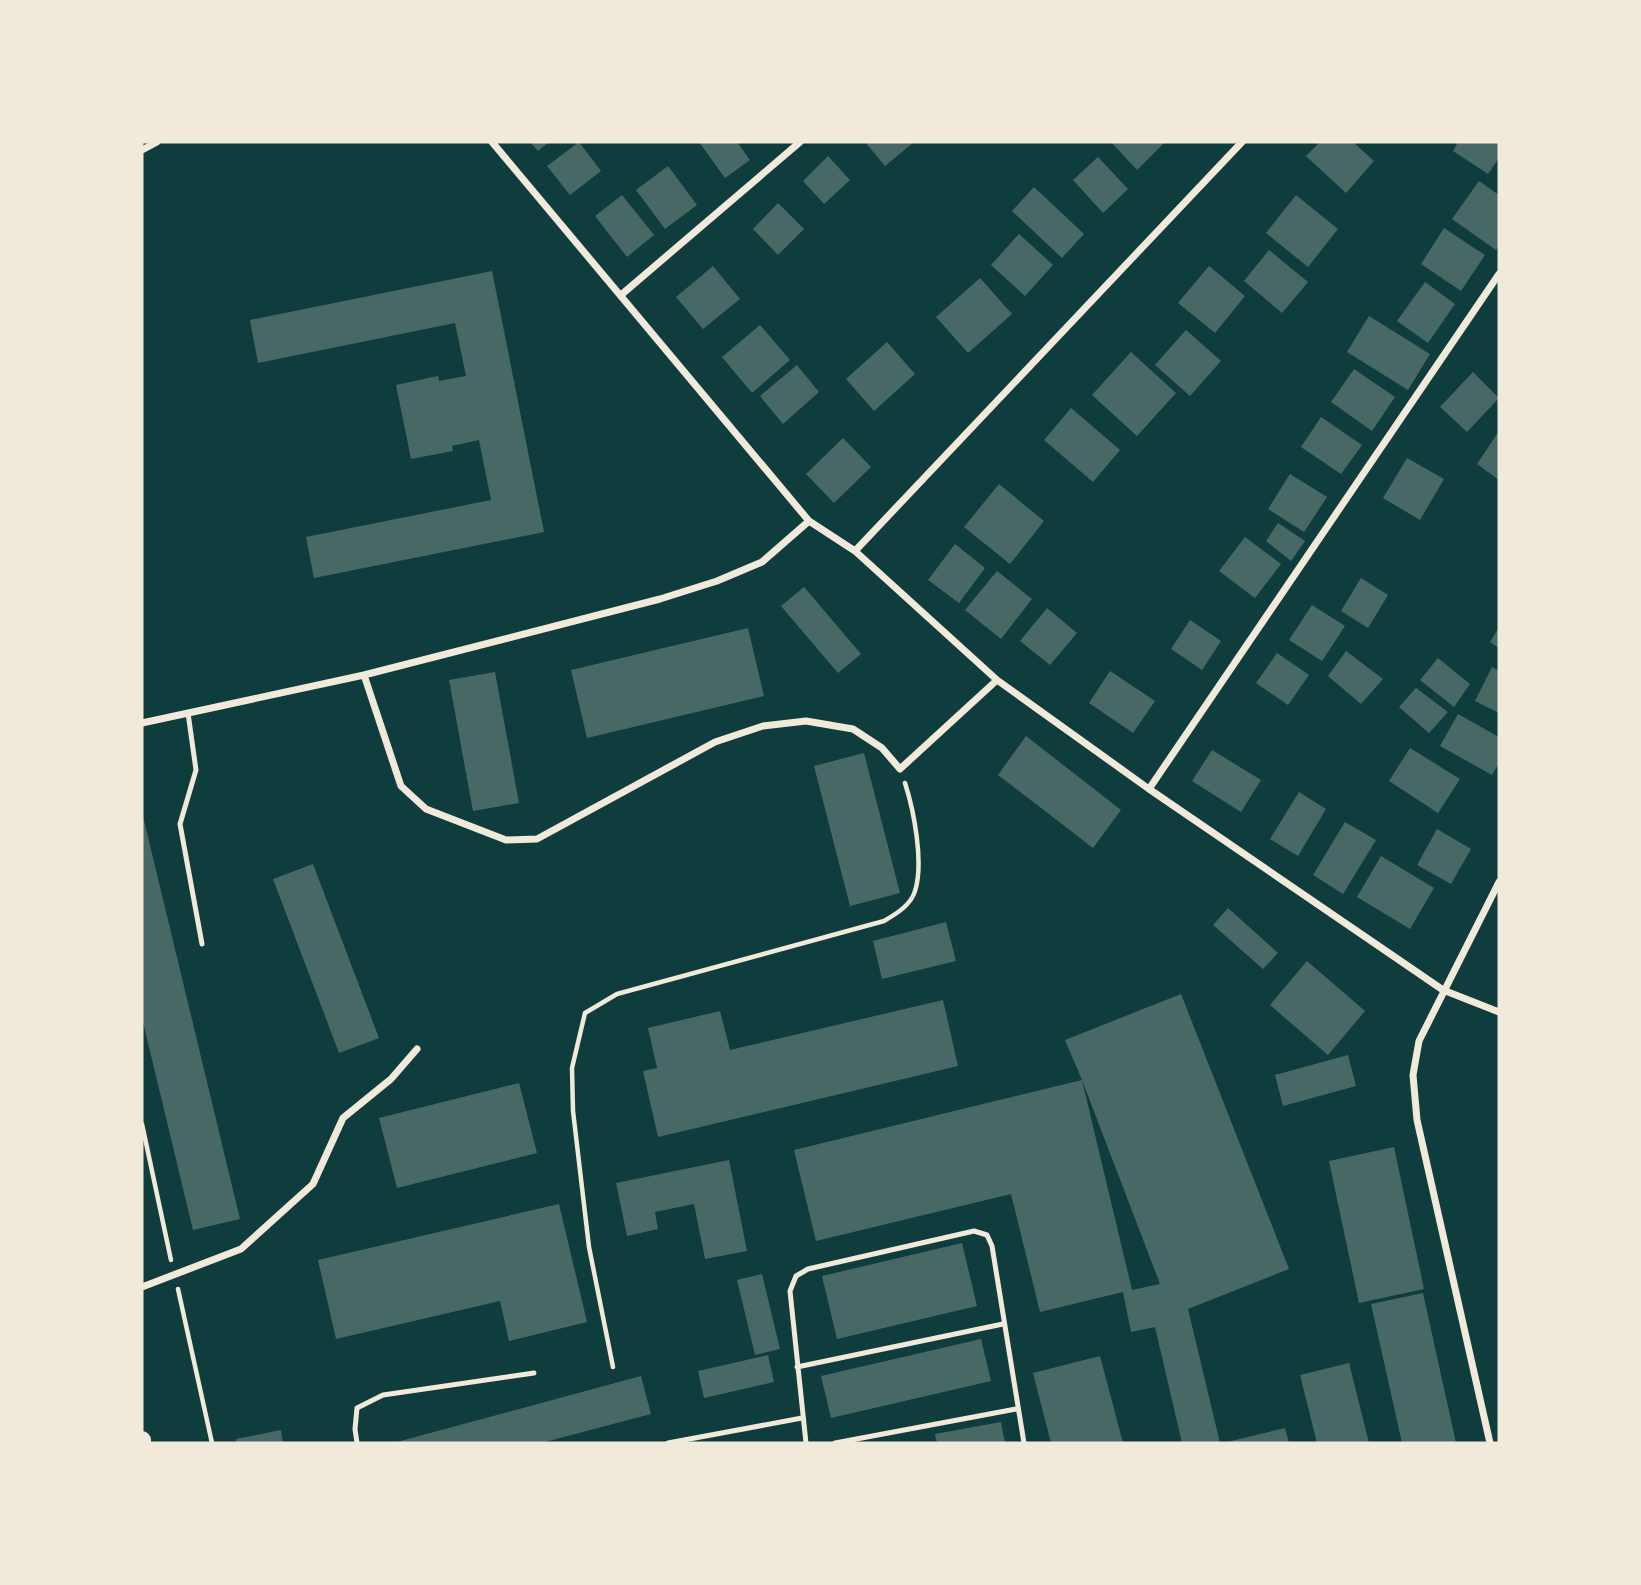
<svg xmlns="http://www.w3.org/2000/svg" width="1641" height="1585" viewBox="0 0 1641 1585" font-family="Inter,sans-serif">
<style>
.building{fill:#486865;fill-rule:evenodd}
.lines{fill:none;stroke-linecap:round;stroke-linejoin:round}
.path{stroke:#f1e9da;stroke-width:4.5}
.service{stroke:#f1e9da;stroke-width:5}
.minor{stroke:#f1e9da;stroke-width:7}
.primary{stroke:#f1e9da;stroke-width:18}
</style>
<rect width="100%" height="100%" fill="#0f3d3e"/>
<path class="building" d="M 530,142 L 549,142 L 538,151 Z
M 579,142 L 601,171 L 570,195 L 547,166 Z
M 699,142 L 737,142 L 750,160 L 725,178 Z
M 865,142 L 914,142 L 885,166 Z
M 1111,142 L 1165,142 L 1137,170 Z
M 1320,142 L 1353,142 L 1374,161 L 1346,193 L 1306,156 Z
M 1458,142 L 1499,142 L 1499,158 L 1488,174 L 1453,151 Z
M 828,156 L 850,180 L 824,204 L 803,181 Z
M 1098,157 L 1128,189 L 1103,213 L 1073,180 Z
M 668,166 L 697,205 L 665,229 L 636,190 Z
M 1479,181 L 1499,195 L 1499,245 L 1496,250 L 1452,219 Z
M 1034,187 L 1084,234 L 1062,258 L 1012,211 Z
M 622,195 L 654,235 L 627,257 L 595,216 Z
M 1296,195 L 1338,229 L 1308,267 L 1266,233 Z
M 778,203 L 804,229 L 778,255 L 753,229 Z
M 1444,228 L 1485,255 L 1461,291 L 1421,264 Z
M 1019,234 L 1053,265 L 1025,296 L 991,265 Z
M 1269,250 L 1308,282 L 1282,313 L 1244,281 Z
M 713,266 L 740,299 L 703,329 L 676,297 Z
M 1209,266 L 1245,296 L 1215,333 L 1178,303 Z
M 492,271 L 544,532 L 314,578 L 306,537 L 491,500 L 479,440 L 452,446 L 453,451 L 411,459 L 396,385 L 438,376 L 439,381 L 466,376 L 455,323 L 258,363 L 250,320 Z
M 980,278 L 1012,314 L 968,353 L 936,317 Z
M 1425,282 L 1455,304 L 1428,343 L 1397,321 Z
M 1369,316 L 1430,354 L 1408,390 L 1347,352 Z
M 760,325 L 790,360 L 752,393 L 722,357 Z
M 1186,330 L 1221,361 L 1190,396 L 1155,365 Z
M 887,342 L 915,374 L 874,411 L 846,379 Z
M 1131,352 L 1176,393 L 1137,436 L 1092,395 Z
M 797,365 L 819,392 L 783,424 L 760,396 Z
M 1354,369 L 1395,397 L 1372,431 L 1331,402 Z
M 1473,372 L 1499,398 L 1467,432 L 1440,407 Z
M 1071,408 L 1120,450 L 1093,482 L 1044,440 Z
M 1321,417 L 1362,445 L 1341,474 L 1301,447 Z
M 1499,431 L 1499,480 L 1477,464 Z
M 843,438 L 871,467 L 834,503 L 806,474 Z
M 1407,458 L 1444,479 L 1420,520 L 1383,498 Z
M 1290,474 L 1327,497 L 1304,532 L 1268,509 Z
M 999,484 L 1044,521 L 1010,564 L 964,527 Z
M 1278,523 L 1305,541 L 1291,561 L 1266,541 Z
M 1245,537 L 1281,564 L 1255,598 L 1219,571 Z
M 955,544 L 985,568 L 959,603 L 928,580 Z
M 997,571 L 1032,599 L 1001,639 L 965,610 Z
M 1361,578 L 1388,595 L 1368,628 L 1341,611 Z
M 804,587 L 861,654 L 838,673 L 781,606 Z
M 1312,605 L 1345,626 L 1322,661 L 1289,640 Z
M 1047,608 L 1077,633 L 1050,665 L 1020,641 Z
M 1190,620 L 1221,641 L 1202,670 L 1171,649 Z
M 1499,627 L 1499,648 L 1490,642 Z
M 748,628 L 764,696 L 587,738 L 571,670 Z
M 1346,651 L 1383,679 L 1361,704 L 1328,676 Z
M 1277,653 L 1309,675 L 1288,705 L 1256,683 Z
M 1438,658 L 1470,684 L 1454,707 L 1420,680 Z
M 1492,667 L 1499,671 L 1499,713 L 1475,701 Z
M 1110,671 L 1155,701 L 1133,733 L 1089,703 Z
M 495,672 L 519,803 L 473,811 L 449,680 Z
M 1416,688 L 1448,712 L 1429,733 L 1399,707 Z
M 1458,714 L 1499,737 L 1499,763 L 1492,775 L 1440,746 Z
M 1026,736 L 1121,810 L 1093,848 L 998,775 Z
M 1410,748 L 1460,779 L 1438,813 L 1389,781 Z
M 1212,750 L 1261,780 L 1241,812 L 1192,781 Z
M 864,753 L 900,893 L 850,906 L 814,766 Z
M 1299,792 L 1326,809 L 1298,856 L 1270,839 Z
M 142,812 L 240,1219 L 193,1230 L 142,1018 Z
M 1345,822 L 1376,840 L 1343,894 L 1313,875 Z
M 1437,829 L 1471,849 L 1451,884 L 1417,865 Z
M 1381,856 L 1434,888 L 1410,929 L 1357,897 Z
M 313,864 L 379,1038 L 339,1053 L 273,879 Z
M 1228,908 L 1278,953 L 1263,969 L 1213,925 Z
M 946,922 L 956,961 L 882,979 L 873,941 Z
M 1307,961 L 1365,1011 L 1328,1055 L 1270,1005 Z
M 1181,994 L 1289,1269 L 1188,1309 L 1220,1443 L 1182,1443 L 1155,1327 L 1131,1332 L 1123,1292 L 1040,1312 L 1011,1194 L 816,1241 L 794,1150 L 1082,1080 L 1065,1040 ZM 1082,1080 L 1160,1284 L 1132,1290 Z
M 943,1000 L 958,1066 L 658,1137 L 643,1071 L 657,1068 L 648,1028 L 720,1011 L 730,1050 Z
M 1348,1055 L 1356,1086 L 1283,1106 L 1275,1075 Z
M 519,1083 L 537,1153 L 397,1188 L 379,1118 Z
M 1394,1147 L 1424,1289 L 1359,1303 L 1329,1161 Z
M 729,1160 L 747,1251 L 705,1259 L 694,1204 L 655,1212 L 658,1229 L 627,1236 L 616,1183 Z
M 559,1204 L 587,1322 L 509,1341 L 500,1301 L 336,1339 L 318,1260 Z
M 962,1243 L 977,1306 L 837,1339 L 822,1276 Z
M 762,1274 L 780,1349 L 755,1355 L 737,1280 Z
M 1423,1293 L 1456,1443 L 1402,1443 L 1371,1304 Z
M 981,1339 L 991,1381 L 831,1418 L 821,1376 Z
M 768,1355 L 774,1382 L 704,1398 L 698,1371 Z
M 1100,1356 L 1123,1443 L 1051,1443 L 1033,1373 Z
M 1349,1363 L 1369,1443 L 1317,1443 L 1300,1375 Z
M 641,1376 L 651,1414 L 541,1443 L 393,1443 Z
M 1001,1422 L 1005,1443 L 937,1443 L 935,1434 Z
M 1285,1428 L 1289,1443 L 1227,1443 L 1227,1442 Z
M 281,1430 L 283,1443 L 237,1443 L 236,1439 Z"/>
<g class="lines">
<path class="path" d="M 142,1124 L 171,1260
M 178,1289 L 212,1443
M 613,1367 L 589,1247 L 573,1111 L 572,1068 L 585,1013 L 617,994 L 884,921 C 896,914 911,905 915,891 C 924,863 914,811 905,783"/>
<path class="service" d="M 188,713 L 196,770 L 180,824 L 202,944
M 797,1367 L 1003,1324
M 357,1443 L 355,1429 L 357,1408 L 383,1395 L 534,1373
M 668,1443 L 802,1418
M 806,1443 L 790,1291 L 796,1276 L 808,1269 L 974,1231 L 987,1235 L 992,1246 L 1024,1443
M 835,1443 L 1016,1409"/>
<path class="minor" d="M 492,142 L 809,521 L 855,551 L 997,680 L 1149,789 L 1443,990 L 1499,1012
M 142,150 L 157,142
M 621,295 L 800,142
M 855,551 L 1242,142
M 364,675 L 401,786 L 426,809 L 506,840 L 537,839 L 715,742 L 763,726 L 806,721 L 853,729 L 882,748 L 900,769 L 997,680
M 142,723 L 364,675 L 660,599 L 717,581 L 762,562 L 809,521
M 1149,789 L 1499,274
M 142,1287 L 241,1249 L 313,1184 L 343,1118 L 391,1079 L 417,1049
M 1490,1443 L 1417,1120 L 1413,1075 L 1419,1041 L 1499,882"/>
<path class="primary" d="M 142,1440 L 142,1443"/>
</g>
<rect width="1641" height="1585" fill="none" stroke="#f1e9da" stroke-width="287"/>
</svg>
